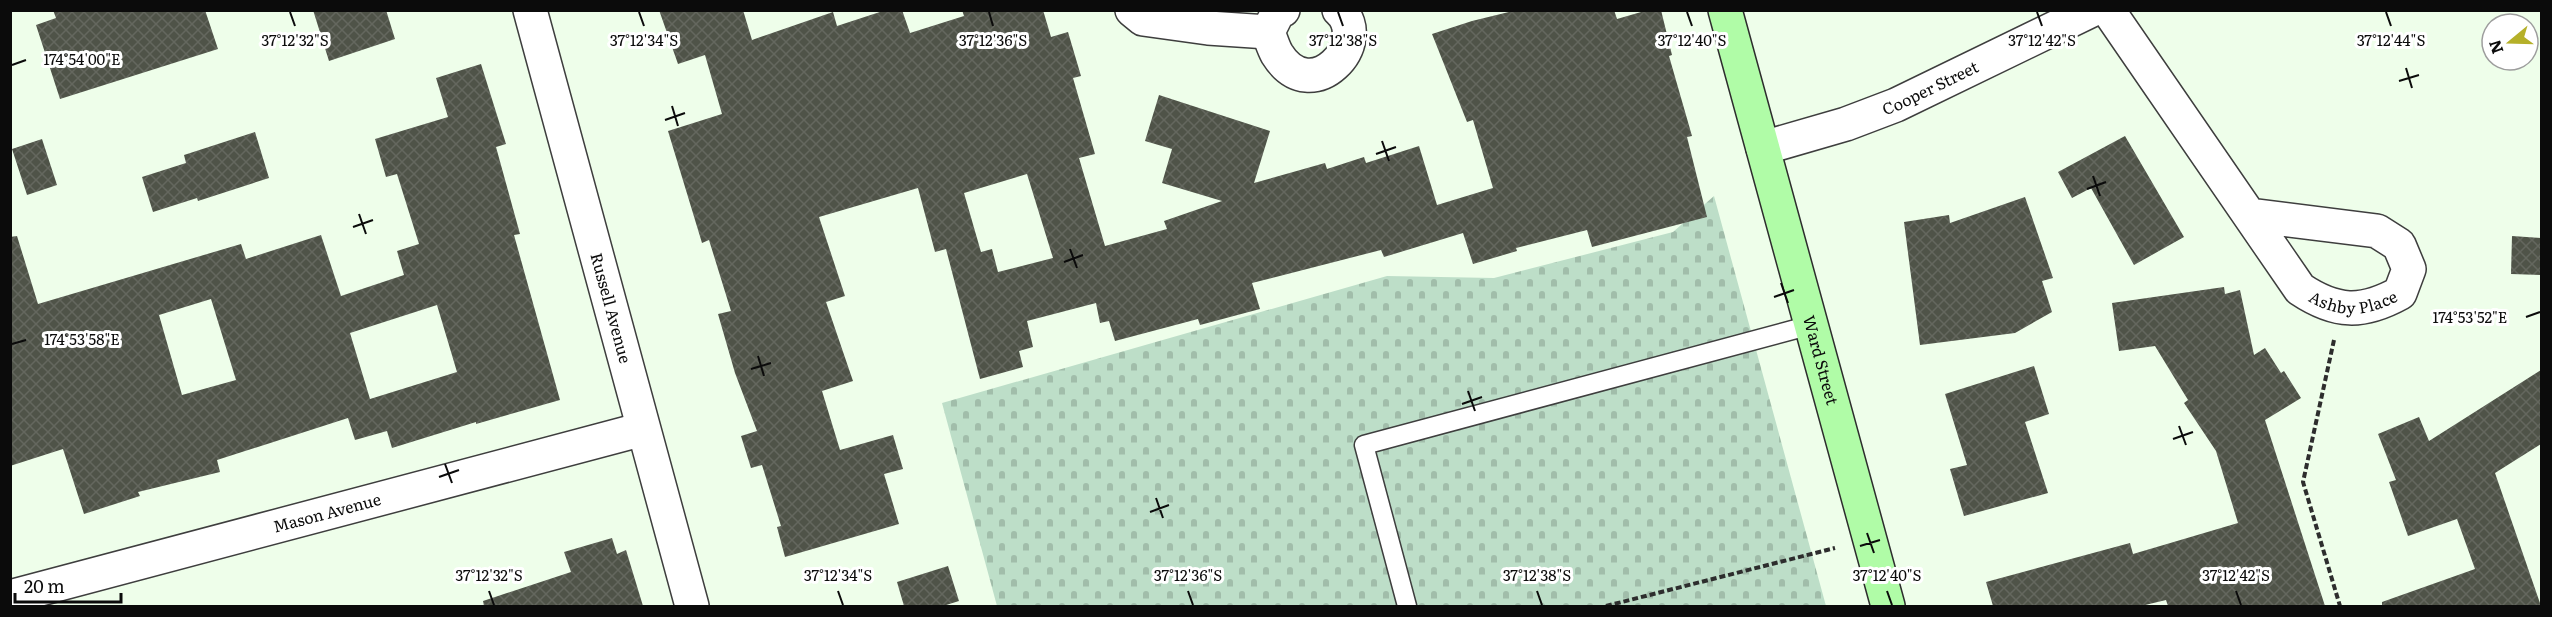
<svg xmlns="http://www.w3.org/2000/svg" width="2552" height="617" viewBox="0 0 2552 617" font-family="Literata,serif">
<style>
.cemetery{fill:url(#cemetery-stones)}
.building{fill:url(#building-cross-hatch);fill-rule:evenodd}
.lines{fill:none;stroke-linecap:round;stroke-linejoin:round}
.lane-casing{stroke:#3e3e3e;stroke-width:21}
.street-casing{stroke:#3e3e3e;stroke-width:36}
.secondary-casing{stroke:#2d2d2d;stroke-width:36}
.path{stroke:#2d2d2d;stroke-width:4;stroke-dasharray:6 3;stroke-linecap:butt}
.lane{stroke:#fff;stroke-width:18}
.street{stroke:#fff;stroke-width:33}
.secondary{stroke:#b0fca7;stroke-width:33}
.ticks{fill:none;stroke:#0b0b0b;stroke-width:2}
.labels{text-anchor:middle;stroke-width:6;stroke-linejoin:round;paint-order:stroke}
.street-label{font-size:16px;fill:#0b0b0b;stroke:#fff}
.ticks-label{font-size:15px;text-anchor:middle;fill:#0b0b0b;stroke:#fff;stroke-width:6;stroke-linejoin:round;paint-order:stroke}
</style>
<defs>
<pattern id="cemetery-stones" width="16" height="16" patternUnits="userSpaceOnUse" patternTransform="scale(1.5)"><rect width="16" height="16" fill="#bddec8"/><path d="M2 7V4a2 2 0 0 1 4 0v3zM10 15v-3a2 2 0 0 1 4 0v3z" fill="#a1bdaa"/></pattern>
<pattern id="building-cross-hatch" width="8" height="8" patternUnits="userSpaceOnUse" patternTransform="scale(1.5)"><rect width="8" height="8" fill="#4f5348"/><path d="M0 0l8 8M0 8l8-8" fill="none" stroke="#64675e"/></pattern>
</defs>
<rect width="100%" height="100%" fill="#eefeea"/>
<path class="cemetery" d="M 1714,196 L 1826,606 L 997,606 L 942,403 L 1387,276 L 1494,278 L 1673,232 Z"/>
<path class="building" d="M 53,10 L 205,10 L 218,49 L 60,99 L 36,25 L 56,18 Z
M 313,10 L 386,10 L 395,39 L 329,61 Z
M 659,10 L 743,10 L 752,40 L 833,12 L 837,26 L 886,10 L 902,10 L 910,33 L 964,16 L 962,10 L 1043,10 L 1051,37 L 1068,32 L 1081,76 L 1073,78 L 1095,154 L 1079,158 L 1105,246 L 1167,229 L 1164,221 L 1222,201 L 1162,183 L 1172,149 L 1145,141 L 1159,95 L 1270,131 L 1254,183 L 1325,163 L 1327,169 L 1364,157 L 1366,163 L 1419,146 L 1437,205 L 1493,188 L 1473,120 L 1467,122 L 1432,34 L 1472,21 L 1517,10 L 1614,10 L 1617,19 L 1648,10 L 1661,10 L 1672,55 L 1669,56 L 1692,136 L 1687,137 L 1707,217 L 1592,247 L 1587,230 L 1516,248 L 1517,251 L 1473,264 L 1463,233 L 1384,257 L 1381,250 L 1252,283 L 1260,309 L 1200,325 L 1198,319 L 1115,341 L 1109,321 L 1100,323 L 1096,303 L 1027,321 L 1033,347 L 1019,351 L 1023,367 L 980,379 L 946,249 L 935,252 L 918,188 L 819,217 L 845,296 L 826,302 L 853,381 L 822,391 L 840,450 L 893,435 L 903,469 L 884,474 L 899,524 L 785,557 L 777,527 L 781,526 L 762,465 L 751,468 L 741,436 L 757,431 L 735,373 L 718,314 L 731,311 L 709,240 L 702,243 L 668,131 L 722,114 L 705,55 L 678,64 ZM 1027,174 L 1053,258 L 998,272 L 992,249 L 981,252 L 964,193 Z
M 481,64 L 506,144 L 496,147 L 520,234 L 514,235 L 560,400 L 476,424 L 476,422 L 392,448 L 387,431 L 355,440 L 348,418 L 217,460 L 220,472 L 138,492 L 140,496 L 84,514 L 63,449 L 10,466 L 10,237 L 17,236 L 38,304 L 241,244 L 246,259 L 321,235 L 341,296 L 404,275 L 397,251 L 419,244 L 397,174 L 386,177 L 375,139 L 448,117 L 436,78 ZM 211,299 L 236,380 L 182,395 L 159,315 ZM 437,305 L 457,372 L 370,399 L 350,333 Z
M 255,132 L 269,178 L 198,201 L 197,198 L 153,212 L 142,177 L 186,163 L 184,155 Z
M 2125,136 L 2184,237 L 2134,265 L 2091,188 L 2072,198 L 2058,172 Z
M 42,139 L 57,185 L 27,195 L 12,149 Z
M 2025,197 L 2053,278 L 2042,281 L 2052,312 L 2015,333 L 1920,345 L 1904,222 L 1949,215 L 1950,223 Z
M 2512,236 L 2541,238 L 2541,275 L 2511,274 Z
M 2224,287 L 2225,294 L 2240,290 L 2254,355 L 2265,348 L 2281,373 L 2284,371 L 2301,398 L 2265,420 L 2325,606 L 2168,606 L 2166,600 L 2141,606 L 1993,606 L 1986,582 L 2130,543 L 2133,554 L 2238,523 L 2216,451 L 2184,403 L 2188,400 L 2155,346 L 2119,351 L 2112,303 Z
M 2034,366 L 2049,414 L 2025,422 L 2048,493 L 1964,516 L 1950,469 L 1967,465 L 1945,394 Z
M 2541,370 L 2541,444 L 2495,473 L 2541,606 L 2382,606 L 2382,602 L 2475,569 L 2457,519 L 2408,536 L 2389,482 L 2396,480 L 2378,434 L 2419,417 L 2429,441 Z
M 612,538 L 617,554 L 626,550 L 643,606 L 484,606 L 483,601 L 571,572 L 564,552 Z
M 948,566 L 959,601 L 943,606 L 904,606 L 897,582 Z"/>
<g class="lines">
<g class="lane-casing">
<path id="lane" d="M 1407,606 L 1364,445 L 1811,325"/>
</g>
<g class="street-casing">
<g id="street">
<path id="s1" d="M 530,10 L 692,606"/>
<path d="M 1132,10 L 1143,19 L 1208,28 L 1268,32"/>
<path d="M 1283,10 L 1278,12 L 1268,32 C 1271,39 1273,47 1277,54 C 1312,110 1374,41 1339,10"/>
<path id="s2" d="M 2108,10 L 2300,289 C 2336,313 2362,314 2400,293 L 2409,269 L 2399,245 L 2377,231 L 2250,215"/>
<path id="s3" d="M 1763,148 L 1846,124 L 1896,105 L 2092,10"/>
<path id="s4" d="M 10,597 L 643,429"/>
</g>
</g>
<g class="secondary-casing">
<g id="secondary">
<path id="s5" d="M 1725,10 L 1888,606"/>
</g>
</g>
<path class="path" d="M 2334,340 L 2303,482 L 2340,606
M 1606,606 L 1835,548"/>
<use href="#lane" class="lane"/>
<use href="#street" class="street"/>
<use href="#secondary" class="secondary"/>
</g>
<path class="ticks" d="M 290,12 L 295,26M 639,12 L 644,26M 989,12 L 993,26M 1338,12 L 1343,26M 1687,12 L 1692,26M 2037,12 L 2042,26M 2386,12 L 2391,26M 12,65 L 26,60M 2406,68 L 2412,88M 2399,81 L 2419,75M 672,106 L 678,126M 665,120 L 685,113M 1382,141 L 1389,161M 1376,154 L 1396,147M 2093,176 L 2100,196M 2087,189 L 2106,182M 359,214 L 366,234M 353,227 L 373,220M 1070,249 L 1077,268M 1064,262 L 1083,255M 1781,283 L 1788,303M 1774,297 L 1794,290M 2526,317 L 2540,312M 12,344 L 26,340M 758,356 L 764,376M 751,369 L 771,363M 1468,391 L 1475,411M 1462,404 L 1482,397M 2179,426 L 2186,445M 2173,439 L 2193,432M 445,464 L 452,483M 439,477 L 459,470M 1156,498 L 1163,518M 1150,512 L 1169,505M 1867,533 L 1874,553M 1860,546 L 1880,540M 489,591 L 494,605M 838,591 L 843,605M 1188,591 L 1193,605M 1537,591 L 1542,605M 1887,591 L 1892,605M 2236,591 L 2241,605"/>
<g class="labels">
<g class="street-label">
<text dy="6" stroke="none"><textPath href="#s3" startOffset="178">Cooper Street</textPath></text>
<text dy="6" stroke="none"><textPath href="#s2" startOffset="396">Ashby Place</textPath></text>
<text dy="6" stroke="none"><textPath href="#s1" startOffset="309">Russell Avenue</textPath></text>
<text dy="6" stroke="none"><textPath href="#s5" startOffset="363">Ward Street</textPath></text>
<text dy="6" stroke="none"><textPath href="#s4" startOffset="328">Mason Avenue</textPath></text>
</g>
</g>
<g class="ticks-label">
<text x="644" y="46">37°12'34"S</text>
<text x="2391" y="46">37°12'44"S</text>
<text x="295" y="46">37°12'32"S</text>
<text x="993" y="46">37°12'36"S</text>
<text x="1343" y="46">37°12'38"S</text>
<text x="1692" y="46">37°12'40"S</text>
<text x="2042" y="46">37°12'42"S</text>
<text x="82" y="65">174°54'00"E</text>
<text x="2470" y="323">174°53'52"E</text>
<text x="82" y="345">174°53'58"E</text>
<text x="489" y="581">37°12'32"S</text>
<text x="838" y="581">37°12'34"S</text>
<text x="1188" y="581">37°12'36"S</text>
<text x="1537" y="581">37°12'38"S</text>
<text x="1887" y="581">37°12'40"S</text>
<text x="2236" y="581">37°12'42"S</text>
</g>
<rect width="2552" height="617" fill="none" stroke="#0b0b0b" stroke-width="24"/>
<g transform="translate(2510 42) rotate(251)"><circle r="28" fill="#ffffff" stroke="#9d9d9d" stroke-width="1.5"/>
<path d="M0-4.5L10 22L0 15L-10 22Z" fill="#b5b029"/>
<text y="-9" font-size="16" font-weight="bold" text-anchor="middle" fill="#0b0b0b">N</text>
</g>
<path d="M15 593v9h106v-9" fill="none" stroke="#0b0b0b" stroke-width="3"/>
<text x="24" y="593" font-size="18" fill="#0b0b0b" stroke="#ffffff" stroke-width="4.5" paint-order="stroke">20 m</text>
</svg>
